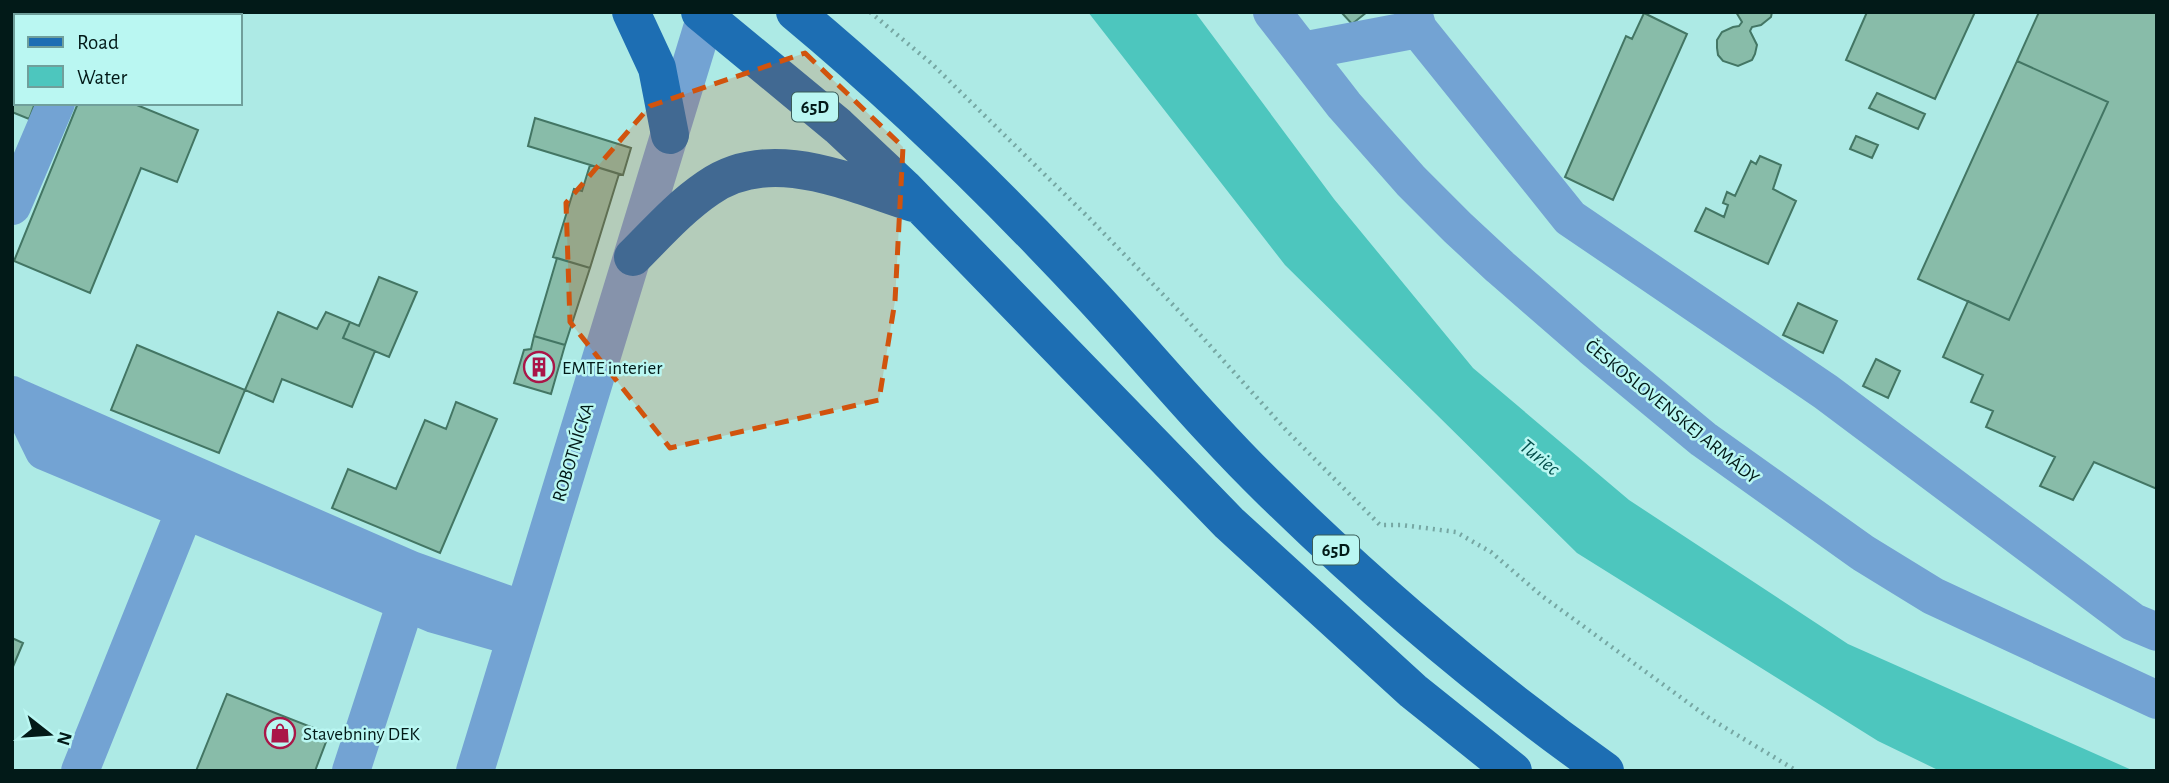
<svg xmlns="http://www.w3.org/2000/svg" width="2169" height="783" viewBox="0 0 2169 783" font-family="'Alegreya Sans',sans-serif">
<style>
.water{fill:#4dc6be}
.building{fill:#88bca9;stroke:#437664;stroke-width:2}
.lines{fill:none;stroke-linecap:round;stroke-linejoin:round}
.path{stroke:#76a7a3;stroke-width:4.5;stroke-dasharray:2 5;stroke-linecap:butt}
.minor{stroke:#73a3d3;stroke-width:38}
.major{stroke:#1d6eb3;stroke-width:38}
.marked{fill:#d1530d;fill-opacity:0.2;stroke:#d1530d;stroke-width:5;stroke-dasharray:14 9;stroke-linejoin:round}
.labels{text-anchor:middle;stroke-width:5;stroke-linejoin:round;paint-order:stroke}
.shield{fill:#baf7f2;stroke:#395c59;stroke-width:2}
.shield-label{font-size:18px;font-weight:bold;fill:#021a18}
.poi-label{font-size:19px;fill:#021a18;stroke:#baf7f2;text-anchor:start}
.street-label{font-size:19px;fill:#021a18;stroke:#baf7f2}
.water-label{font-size:21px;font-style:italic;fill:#024e4a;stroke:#baf7f2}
</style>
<rect width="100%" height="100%" fill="#adeae5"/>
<path class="water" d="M 1088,12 L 1195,12 L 1334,199 L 1473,368 L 1629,500 L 1848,644 L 2134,771 L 1940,771 L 1878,741 L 1577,553 L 1285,265 Z"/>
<path class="building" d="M 1341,12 L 1367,12 L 1352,24 Z
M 1736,12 L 1772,12 L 1771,17 L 1761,25 L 1752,27 L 1750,31 L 1757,45 L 1755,54 L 1752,60 L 1738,66 L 1723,61 L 1718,55 L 1717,48 L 1717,40 L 1722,32 L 1733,27 L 1739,26 L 1742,22 Z
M 1867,12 L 1975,12 L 1935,99 L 1846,60 Z
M 2039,12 L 2157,12 L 2157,489 L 2094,462 L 2073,500 L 2040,486 L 2055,457 L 1986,427 L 1993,411 L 1971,402 L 1983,375 L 1943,357 L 1968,301 L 2009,320 L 2108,102 L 2017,61 Z
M 1644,13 L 1687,34 L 1613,200 L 1565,177 L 1626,36 L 1632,39 Z
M 12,24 L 16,25 L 16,103 L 35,103 L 29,119 L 12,112 Z
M 2017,61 L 2108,102 L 2009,320 L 1918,279 Z
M 1877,93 L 1925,114 L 1918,129 L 1869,108 Z
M 78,103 L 132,103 L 198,130 L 177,182 L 141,168 L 90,293 L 14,261 Z
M 535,118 L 631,148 L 623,175 L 528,146 Z
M 1856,136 L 1878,145 L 1872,158 L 1850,149 Z
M 1760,156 L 1781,165 L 1773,189 L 1796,201 L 1768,264 L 1695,231 L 1706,208 L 1724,217 L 1728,205 L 1723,203 L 1727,192 L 1735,196 L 1751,161 L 1756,164 Z
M 590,165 L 619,174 L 590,268 L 553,257 L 574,189 L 582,191 Z
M 557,258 L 590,268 L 565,345 L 534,336 Z
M 379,277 L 417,292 L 389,357 L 343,338 L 350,322 L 359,326 Z
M 1798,303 L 1837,321 L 1823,353 L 1783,335 Z
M 278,312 L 317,329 L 326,312 L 350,322 L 343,338 L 375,351 L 352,407 L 282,379 L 273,402 L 245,390 Z
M 534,336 L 565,345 L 551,394 L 514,383 L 524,350 L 531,349 Z
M 137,345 L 245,390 L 219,453 L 111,410 Z
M 1876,359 L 1900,371 L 1888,398 L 1863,386 Z
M 456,402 L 497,419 L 440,553 L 332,508 L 348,469 L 396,489 L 425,420 L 446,429 Z
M 12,638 L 23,643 L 12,669 Z
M 227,694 L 329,734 L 315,771 L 196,771 Z"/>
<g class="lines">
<path class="path" d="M 870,12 L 931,63 L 1089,218 L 1177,309 L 1286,430 L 1380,525 L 1402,525 L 1456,532 L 1491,552 L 1542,596 L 1709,718 L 1797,771"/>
<path class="minor" d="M 1272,12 L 1344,105 L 1411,181 L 1458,228 L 1500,267 L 1592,347 L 1703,439 L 1863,553 L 1933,596 L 2157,700
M 93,16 L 94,12
M 1418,29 L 1570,218 L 1826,392 L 2133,622 L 2157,632
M 1302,51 L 1418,29 L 1413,12
M 12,206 L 56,103
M 12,395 L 18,398 L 44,451 L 434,614 L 515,637
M 15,406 L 18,398 L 411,570 L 523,610
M 80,771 L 185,510
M 351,771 L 406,602
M 475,771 L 707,12"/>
<path class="major" d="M 631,12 L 657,68 L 670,135
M 700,12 L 838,126 L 904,188 L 1229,523 L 1413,691 L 1513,771
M 795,12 C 901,100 1000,197 1094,298 C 1153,362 1209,430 1272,491 C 1375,592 1487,687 1605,771
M 633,257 C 657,233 680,207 708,188 C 770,144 850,183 913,203"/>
</g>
<path class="marked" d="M 805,53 L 903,147 L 895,301 L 879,400 L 670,448 L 570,322 L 566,203 L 650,106 Z"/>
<defs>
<g id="building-ring" transform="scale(1.575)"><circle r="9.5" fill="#baf7f2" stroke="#aa1648" stroke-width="1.5"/><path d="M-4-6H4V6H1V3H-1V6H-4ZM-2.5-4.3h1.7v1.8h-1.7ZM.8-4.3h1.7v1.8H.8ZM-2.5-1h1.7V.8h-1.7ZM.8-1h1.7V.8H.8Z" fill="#aa1648"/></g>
<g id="shop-ring" transform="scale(1.575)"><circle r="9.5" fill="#baf7f2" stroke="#aa1648" stroke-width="1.5"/><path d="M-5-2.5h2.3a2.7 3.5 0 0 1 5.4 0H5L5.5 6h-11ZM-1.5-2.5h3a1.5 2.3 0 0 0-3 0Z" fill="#aa1648"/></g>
</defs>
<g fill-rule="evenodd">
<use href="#building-ring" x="539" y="367"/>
<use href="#shop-ring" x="280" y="733"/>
</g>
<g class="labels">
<g class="shield">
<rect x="792" y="92.5" width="46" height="29" rx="5"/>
<rect x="1313" y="535.5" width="46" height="29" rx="5"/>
</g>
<g class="shield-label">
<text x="815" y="113">65D</text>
<text x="1336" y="556">65D</text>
</g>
<g class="poi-label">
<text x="562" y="374">EMTE interier</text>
<text x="303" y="740">Stavebniny DEK</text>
</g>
<g class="street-label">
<text transform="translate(1673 411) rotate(39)" y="7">ČESKOSLOVENSKEJ ARMÁDY</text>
<text transform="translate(572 452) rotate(-73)" y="7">ROBOTNÍCKA</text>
</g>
<g class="water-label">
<text transform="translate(1540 457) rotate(39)" y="7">Turiec</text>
</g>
</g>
<rect width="2169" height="783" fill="none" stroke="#021a18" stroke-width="28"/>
<rect x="14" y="14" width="228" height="91" fill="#baf7f2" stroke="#709f9b" stroke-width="2"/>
<rect x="28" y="37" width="35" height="10" fill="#1d6eb3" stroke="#709f9b" stroke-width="2"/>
<text x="77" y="49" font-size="21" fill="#021a18">Road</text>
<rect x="28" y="66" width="35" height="21" fill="#4dc6be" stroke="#709f9b" stroke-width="2"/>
<text x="77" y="84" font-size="21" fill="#021a18">Water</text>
<g transform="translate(49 734) rotate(107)" stroke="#baf7f2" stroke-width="5" paint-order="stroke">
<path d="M0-5L12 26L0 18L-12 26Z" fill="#021a18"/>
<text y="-10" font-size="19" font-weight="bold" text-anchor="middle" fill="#021a18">N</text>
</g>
</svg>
